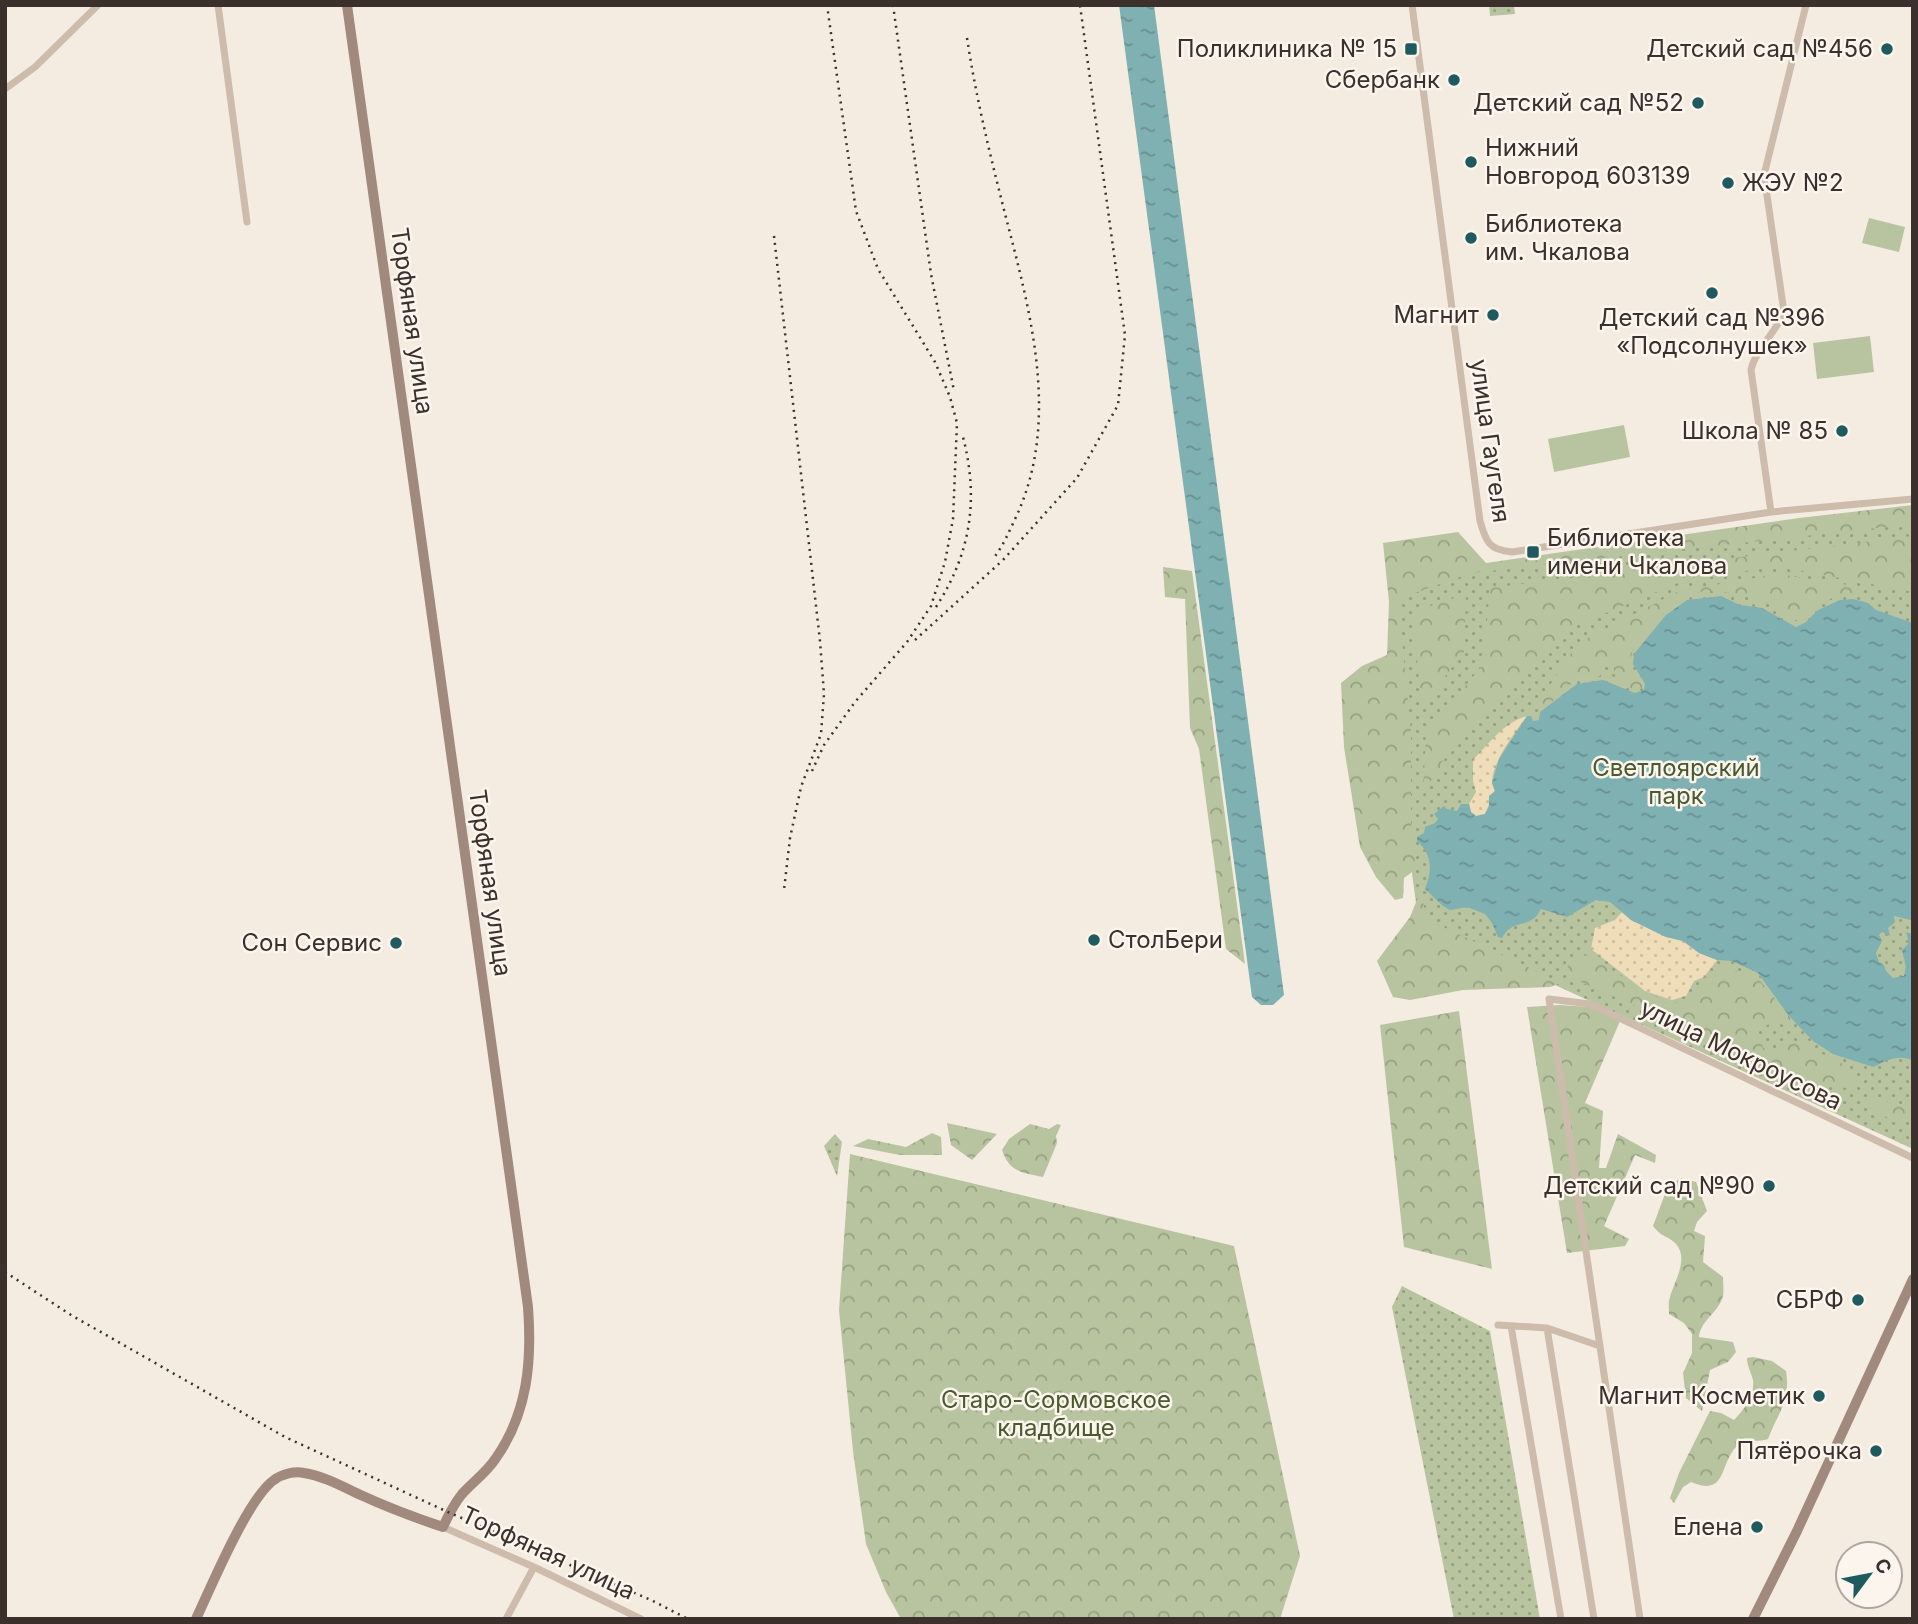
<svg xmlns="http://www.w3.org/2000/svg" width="1918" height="1624" viewBox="0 0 1918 1624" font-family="Inter,sans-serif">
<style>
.grass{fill:url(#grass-dots)}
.forest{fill:url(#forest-crowns)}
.sand{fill:url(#sand-dots)}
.pitch{fill:#b8c4a0}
.water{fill:url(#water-ripples)}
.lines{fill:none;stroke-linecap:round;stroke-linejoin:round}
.street{stroke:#cdbbac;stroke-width:7}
.secondary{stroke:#a18a7d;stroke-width:10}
.rail{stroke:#3b302b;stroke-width:2.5;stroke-dasharray:2 5;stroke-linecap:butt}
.poi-dot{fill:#1f5a5e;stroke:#fbf5ee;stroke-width:2.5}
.labels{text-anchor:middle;stroke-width:5;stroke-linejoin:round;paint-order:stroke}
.poi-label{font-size:24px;fill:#3b302b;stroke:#fbf5ee;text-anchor:end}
.street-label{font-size:24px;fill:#3b302b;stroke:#fbf5ee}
.park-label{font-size:24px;fill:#4a5a2e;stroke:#fbf5ee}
</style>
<defs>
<pattern id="grass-dots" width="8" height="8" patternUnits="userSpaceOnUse" patternTransform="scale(1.75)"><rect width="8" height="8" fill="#b8c4a0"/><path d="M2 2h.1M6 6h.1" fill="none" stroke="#97a083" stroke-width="1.8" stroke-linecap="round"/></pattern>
<pattern id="forest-crowns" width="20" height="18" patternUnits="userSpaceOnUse" patternTransform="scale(1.75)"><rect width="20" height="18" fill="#b8c4a0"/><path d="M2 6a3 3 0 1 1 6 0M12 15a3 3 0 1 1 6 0" fill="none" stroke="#97a083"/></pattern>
<pattern id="sand-dots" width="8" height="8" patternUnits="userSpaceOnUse" patternTransform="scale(1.75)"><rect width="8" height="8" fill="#efdcb8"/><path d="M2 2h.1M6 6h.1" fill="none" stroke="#cebd9e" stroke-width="1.8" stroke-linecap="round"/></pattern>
<pattern id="water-ripples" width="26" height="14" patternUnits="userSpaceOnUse" patternTransform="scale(1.75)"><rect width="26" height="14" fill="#7fb0b2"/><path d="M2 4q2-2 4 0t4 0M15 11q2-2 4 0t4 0" fill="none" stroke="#699091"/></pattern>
</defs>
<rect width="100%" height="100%" fill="#f4ebe1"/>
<path class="grass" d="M 1489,5 L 1514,5 L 1515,14 L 1490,16 Z
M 1913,516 L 1913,1149 L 1544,980 L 1418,918 L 1402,799 L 1396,584 L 1494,566 Z
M 835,1134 L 842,1142 L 837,1176 L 824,1146 Z
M 1402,1286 L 1490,1331 L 1540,1619 L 1454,1619 L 1392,1307 Z"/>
<path class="forest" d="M 1913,505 L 1913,524 L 1471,573 L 1398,599 L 1411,732 L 1411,822 L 1416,869 L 1404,878 L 1403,898 L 1395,900 L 1376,877 L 1360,847 L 1344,747 L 1341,683 L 1362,666 L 1387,655 L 1389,602 L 1383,543 L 1458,532 L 1486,563 L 1799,518 Z
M 1913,536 L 1913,592 L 1777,566 L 1680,582 L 1575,626 L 1543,650 L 1517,683 L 1441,763 L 1423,795 L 1426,732 L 1483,665 L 1490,588 Z
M 1163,567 L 1192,571 L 1245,964 L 1226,949 L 1199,749 L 1190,728 L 1185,599 L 1165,597 Z
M 1778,574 L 1854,586 L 1853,593 C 1825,592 1817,617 1792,621 L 1770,604 L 1746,594 L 1704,591 L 1686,596 L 1664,613 L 1632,652 L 1630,664 L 1643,684 L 1642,688 L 1636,691 L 1618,683 L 1612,664 L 1604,664 L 1600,676 L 1574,681 L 1549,704 L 1535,708 L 1578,643 L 1679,591 Z
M 1466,594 L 1464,652 L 1422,706 L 1412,612 Z
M 1421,890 L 1424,907 L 1433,922 L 1561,983 L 1550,987 L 1463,990 L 1410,1000 L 1393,997 L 1377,961 L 1410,917 Z
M 1586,955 L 1670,1005 L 1690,997 L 1719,966 L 1757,977 L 1789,1016 L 1789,1026 L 1773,1022 L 1758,1030 L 1763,1048 L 1773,1050 L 1793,1040 L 1841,1063 L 1858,1077 L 1856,1089 L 1812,1084 L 1574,979 L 1567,965 Z
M 1560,1005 L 1589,1007 L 1620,1021 L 1585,1103 L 1603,1111 L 1599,1168 L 1606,1168 L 1618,1134 L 1656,1155 L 1655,1163 L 1635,1155 L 1604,1226 L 1629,1239 L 1625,1246 L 1567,1253 L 1527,1007 Z
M 1459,1011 L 1492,1269 L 1404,1247 L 1380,1025 Z
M 1870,1097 L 1913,1108 L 1913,1121 L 1892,1120 L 1862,1104 Z
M 947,1123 L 997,1134 L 972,1160 L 951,1145 Z
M 1030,1124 L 1049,1129 L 1057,1124 L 1061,1125 L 1056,1136 L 1057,1143 L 1043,1177 C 1022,1172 1010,1173 1002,1150 L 1009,1139 Z
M 932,1133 L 941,1137 L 942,1155 L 900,1155 L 853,1146 L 868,1139 L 906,1147 Z
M 850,1154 L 1234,1246 L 1300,1556 L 1280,1619 L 901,1619 L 886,1592 L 866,1544 L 853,1451 L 839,1310 Z
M 1681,1178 L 1696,1182 L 1707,1211 L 1697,1222 L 1694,1231 L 1705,1236 L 1703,1262 L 1723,1277 C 1723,1283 1724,1291 1723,1296 C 1719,1312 1700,1321 1699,1337 L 1733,1342 L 1736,1352 L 1728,1362 L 1710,1370 L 1702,1411 L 1686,1398 L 1683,1373 L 1692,1353 L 1692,1334 L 1684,1323 L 1669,1314 C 1669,1308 1668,1302 1670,1297 C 1674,1282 1690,1258 1675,1243 C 1667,1235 1662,1238 1653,1226 L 1668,1186 Z
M 1753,1357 L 1772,1361 L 1786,1371 C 1791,1402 1778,1412 1768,1439 C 1757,1443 1744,1438 1736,1447 C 1719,1465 1727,1497 1691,1482 L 1683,1487 L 1674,1503 L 1670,1498 L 1679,1473 L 1710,1411 L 1721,1413 L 1734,1420 C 1744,1410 1755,1395 1753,1380 C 1751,1372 1747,1366 1747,1358 Z"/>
<path class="sand" d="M 1527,716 C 1515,732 1493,761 1492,781 C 1492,784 1494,788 1495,791 L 1485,814 L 1476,816 L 1471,812 L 1469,804 L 1476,792 L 1473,781 L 1473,760 C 1490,743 1503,723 1527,716 Z
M 1622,912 L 1631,920 L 1666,937 L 1683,941 L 1699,953 L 1717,960 L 1704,977 L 1694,981 L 1686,996 L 1672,1000 L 1645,991 L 1591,949 L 1595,928 L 1615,920 Z"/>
<path class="pitch" d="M 1869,218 L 1905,227 L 1899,252 L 1862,243 Z
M 1870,336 L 1874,372 L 1817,379 L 1813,343 Z
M 1624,425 L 1630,457 L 1554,472 L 1548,439 Z"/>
<path class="water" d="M 1119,5 L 1154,5 L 1284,995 L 1273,1005 L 1261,1005 L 1252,997 Z
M 1721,596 L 1740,605 L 1762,608 L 1796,627 L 1806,622 L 1818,610 L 1840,600 L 1853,599 L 1868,603 L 1876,610 L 1913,623 L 1913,925 L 1911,927 L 1911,920 L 1894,916 L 1895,922 L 1888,928 L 1890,936 L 1882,932 L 1879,935 L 1882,941 L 1876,953 L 1879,962 L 1884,965 L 1886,971 L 1893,978 L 1904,976 L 1906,967 L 1902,950 L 1909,943 L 1906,932 L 1913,934 L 1913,1061 C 1900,1053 1885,1061 1873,1067 L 1833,1054 L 1813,1041 L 1789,1016 L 1758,973 L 1732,961 L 1717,960 L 1699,953 L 1683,941 L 1666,937 L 1631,920 L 1610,902 L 1596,900 L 1567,917 L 1541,909 C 1539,912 1537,917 1533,919 C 1522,927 1512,921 1502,938 L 1498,937 L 1492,923 L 1485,914 L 1467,907 L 1450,910 L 1443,906 L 1425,889 C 1432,871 1433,855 1417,841 L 1417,837 L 1424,833 L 1425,827 L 1435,823 L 1438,819 L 1434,814 L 1444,806 L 1447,809 L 1457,811 L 1461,804 L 1469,804 L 1471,812 L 1476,816 L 1485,814 L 1489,806 L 1489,796 L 1495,791 L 1492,783 L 1499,759 L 1527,716 L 1531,716 L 1533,721 L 1539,720 L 1540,712 L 1577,684 L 1603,680 L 1635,693 L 1644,690 L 1645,684 L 1633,664 L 1634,654 L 1666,615 L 1687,600 Z"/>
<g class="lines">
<path class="street" d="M 218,5 L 247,222
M 1412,5 L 1480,521 C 1486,542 1489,550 1512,552 L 1771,512 L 1913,499
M 5,89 L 35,67 L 98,5
M 1771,512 L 1751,370 C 1756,348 1776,333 1784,312 L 1764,175 L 1806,5
M 1498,1325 L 1547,1328 L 1600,1346
M 1511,1326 L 1561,1619
M 1547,1328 L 1594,1619
M 443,1527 L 534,1567 L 641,1619
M 506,1619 L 534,1567
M 1640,1619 L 1549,999 L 1590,1004 L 1913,1158"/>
<path class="secondary" d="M 196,1619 C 211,1587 248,1498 274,1480 C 282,1474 294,1471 304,1473 C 324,1476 345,1488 363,1496 C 389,1508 416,1518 443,1527 C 448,1516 454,1504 462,1494 C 473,1482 487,1472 496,1458 C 528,1412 532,1361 528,1307 L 347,5
M 1753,1619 L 1797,1531 L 1913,1279"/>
<path class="rail" d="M 893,5 L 931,274 L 954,391
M 967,38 C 975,91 987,142 1000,194 C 1026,298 1064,414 1016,517 C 1009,532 1003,546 993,559
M 774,236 L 820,641 L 824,694 L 821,734 L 801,787 L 790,838 L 784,890
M 936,607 C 971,553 979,499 963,437
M 915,640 L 1003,560 L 1077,478 L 1118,405 L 1125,335 L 1080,5
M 812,771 L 824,745 L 855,702 L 907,642 L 931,606 L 945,562 L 953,519 L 957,423 L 950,397 L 935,362 L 878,269 L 856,211 L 827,5
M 5,1272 L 71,1315 L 285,1437 L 450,1513 L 651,1600 L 688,1619"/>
</g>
<g class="poi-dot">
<rect x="1404" y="42" width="14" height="14" rx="3.5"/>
<circle cx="1887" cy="49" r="7"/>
<circle cx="1454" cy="80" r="7"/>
<circle cx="1698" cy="103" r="7"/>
<circle cx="1471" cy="162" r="7"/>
<circle cx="1728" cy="183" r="7"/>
<circle cx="1471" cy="238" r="7"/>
<circle cx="1712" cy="293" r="7"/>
<circle cx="1493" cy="315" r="7"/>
<circle cx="1842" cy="431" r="7"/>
<rect x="1526" y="545" width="14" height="14" rx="3.5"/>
<circle cx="1094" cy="940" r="7"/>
<circle cx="396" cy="943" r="7"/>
<circle cx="1769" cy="1186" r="7"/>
<circle cx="1858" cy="1300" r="7"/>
<circle cx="1819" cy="1396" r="7"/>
<circle cx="1876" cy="1451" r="7"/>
<circle cx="1757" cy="1527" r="7"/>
</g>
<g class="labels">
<g class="poi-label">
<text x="1397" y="57">Поликлиника № 15</text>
<text x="1873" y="57">Детский сад №456</text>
<text x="1440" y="88">Сбербанк</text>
<text x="1684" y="111">Детский сад №52</text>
<text x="1485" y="156" text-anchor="start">Нижний<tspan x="1485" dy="28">Новгород 603139</tspan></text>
<text x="1742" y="191" text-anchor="start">ЖЭУ №2</text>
<text x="1485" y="232" text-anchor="start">Библиотека<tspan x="1485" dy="28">им. Чкалова</tspan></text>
<text x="1479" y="323">Магнит</text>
<text x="1712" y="326" text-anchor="middle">Детский сад №396<tspan x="1712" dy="28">«Подсолнушек»</tspan></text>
<text x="1828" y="439">Школа № 85</text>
<text x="1547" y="546" text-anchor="start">Библиотека<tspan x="1547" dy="28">имени Чкалова</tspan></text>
<text x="1108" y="948" text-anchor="start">СтолБери</text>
<text x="382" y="951">Сон Сервис</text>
<text x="1755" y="1194">Детский сад №90</text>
<text x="1844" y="1308">СБРФ</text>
<text x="1805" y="1404">Магнит Косметик</text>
<text x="1862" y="1459">Пятёрочка</text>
<text x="1743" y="1535">Елена</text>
</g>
<g class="street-label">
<text transform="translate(412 321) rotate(82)" y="8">Торфяная улица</text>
<text transform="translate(1490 441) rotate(82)" y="8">улица Гаугеля</text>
<text transform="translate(490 883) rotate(82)" y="8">Торфяная улица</text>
<text transform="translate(1741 1055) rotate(26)" y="8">улица Мокроусова</text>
<text transform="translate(548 1553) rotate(25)" y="8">Торфяная улица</text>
</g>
<g class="park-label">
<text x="1676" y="776">Светлоярский<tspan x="1676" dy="28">парк</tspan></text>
<text x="1056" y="1408">Старо-Сормовское<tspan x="1056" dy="28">кладбище</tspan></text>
</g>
</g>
<rect width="1918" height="1624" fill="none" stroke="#3b302b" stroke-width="14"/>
<g transform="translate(1869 1575) rotate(58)"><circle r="33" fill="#fbf5ee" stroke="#aea6a0" stroke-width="2"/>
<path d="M0-5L12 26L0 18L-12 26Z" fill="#1f5a5e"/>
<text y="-10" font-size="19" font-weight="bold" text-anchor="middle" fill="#3b302b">С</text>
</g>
</svg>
